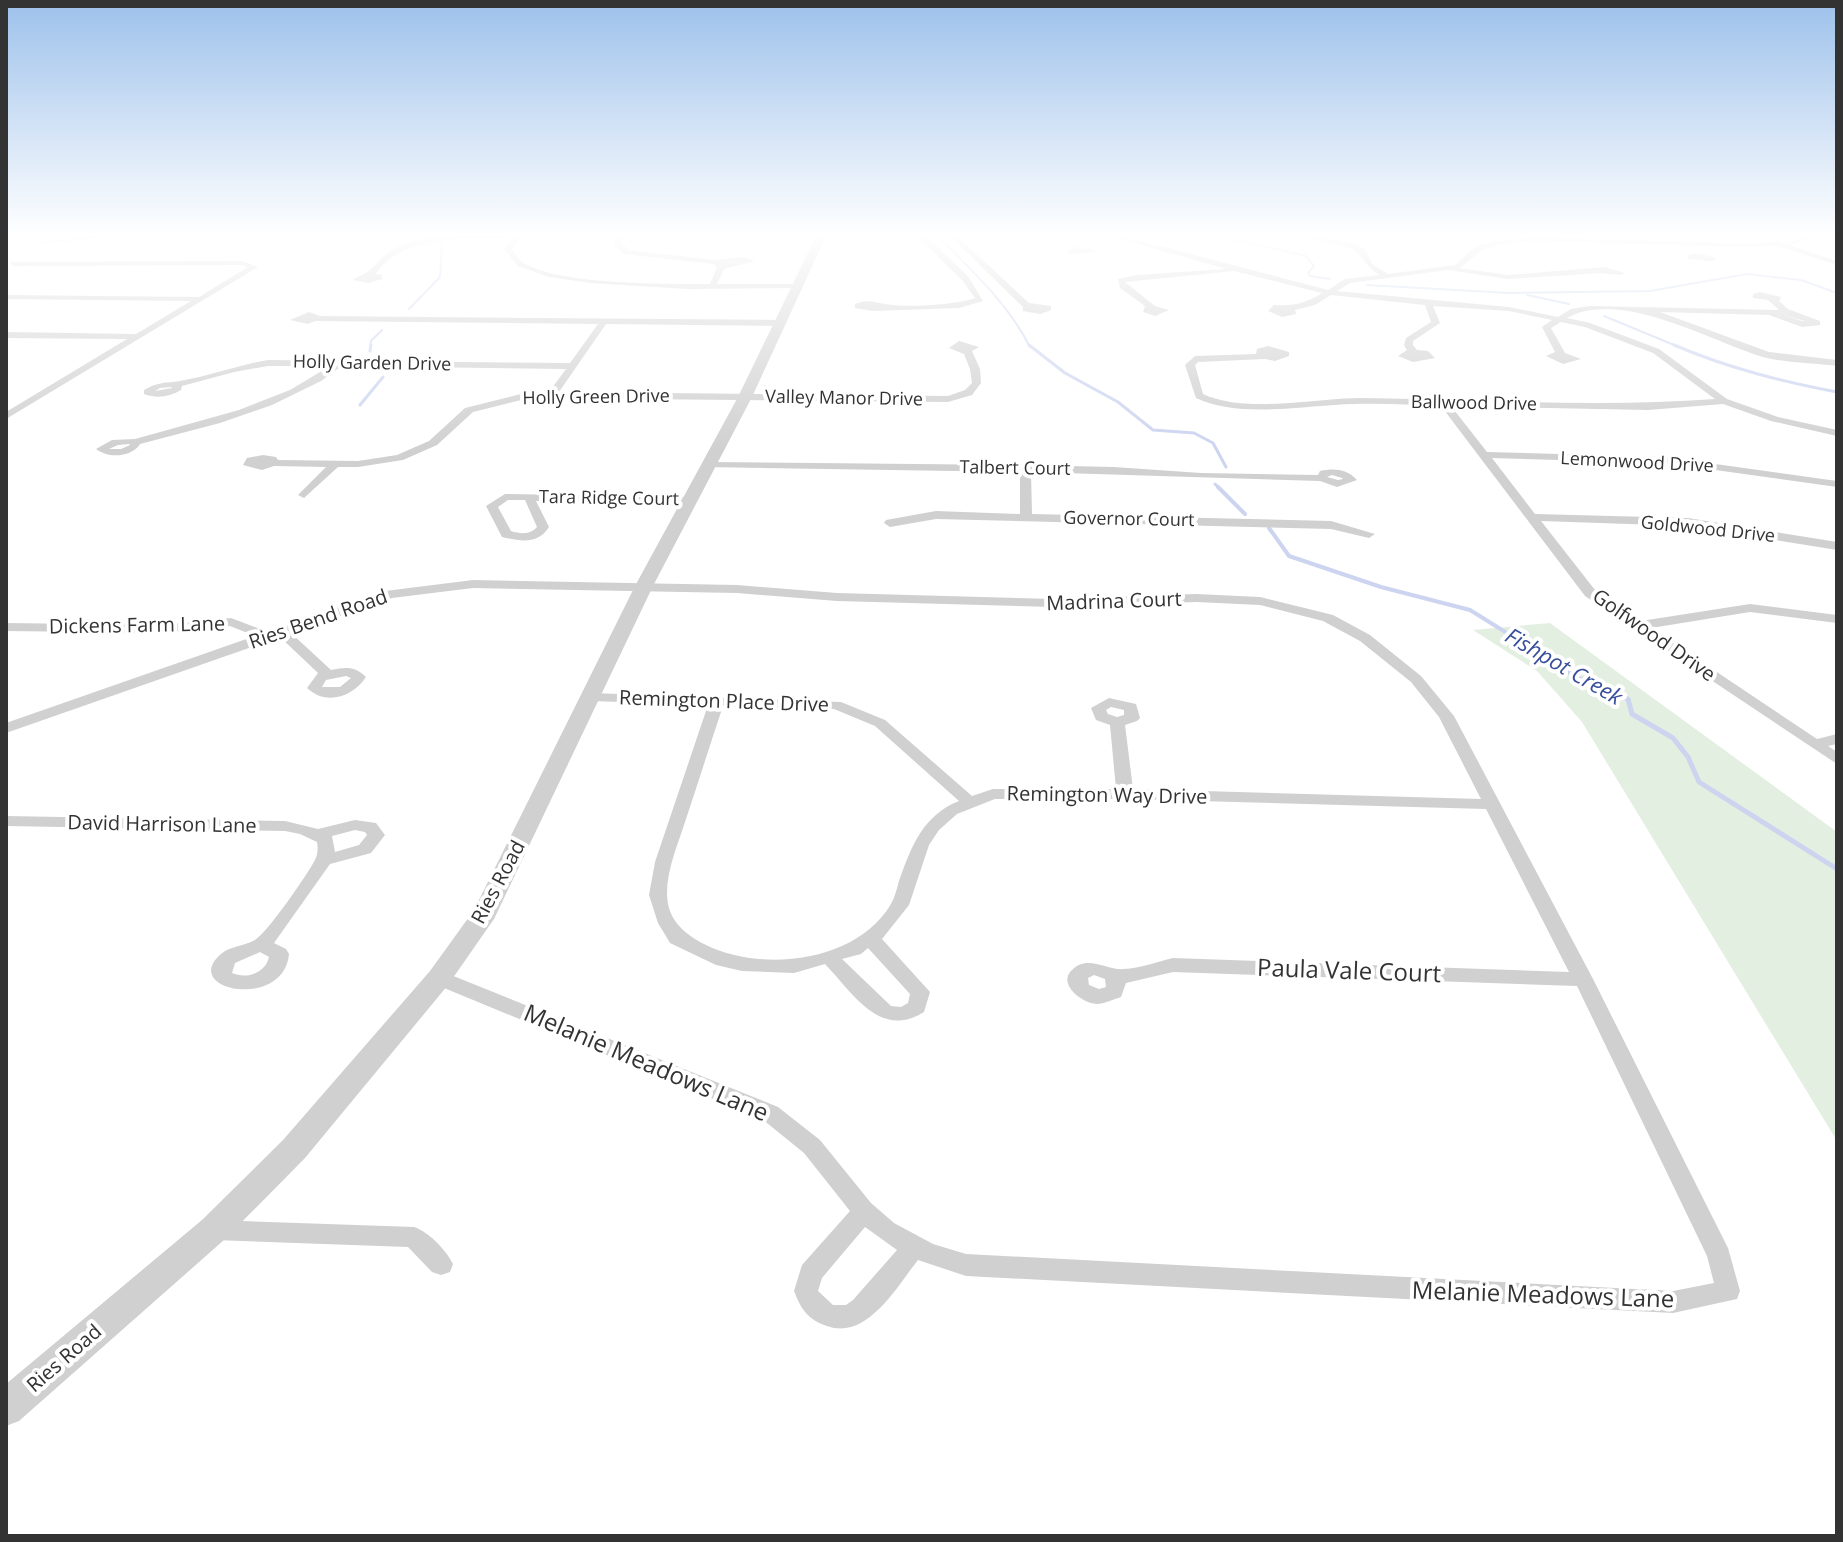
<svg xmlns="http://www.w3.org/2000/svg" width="1843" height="1542" viewBox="0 0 1843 1542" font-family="'Open Sans',sans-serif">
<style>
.green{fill:#e3f0e1}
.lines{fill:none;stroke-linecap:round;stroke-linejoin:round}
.stream-far3{stroke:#ccd4f0;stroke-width:2}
.stream-far2{stroke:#ccd4f0;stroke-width:3}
.stream-far1{stroke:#ccd4f0;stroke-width:4}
.stream{stroke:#ccd4f0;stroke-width:5}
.minor{fill:#d0d0d0;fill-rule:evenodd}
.tertiary{fill:#d0d0d0;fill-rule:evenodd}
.labels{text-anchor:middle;stroke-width:8;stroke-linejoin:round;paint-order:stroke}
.far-street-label{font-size:18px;fill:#333;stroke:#fff}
.street-label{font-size:20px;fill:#333;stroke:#fff}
.water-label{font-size:22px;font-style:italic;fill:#384e9d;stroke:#fff}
.near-street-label{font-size:24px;fill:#333;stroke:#fff}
</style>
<rect width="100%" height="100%" fill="#fff"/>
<path class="green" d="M 1550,623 L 1837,832 L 1837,1141 L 1582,722 L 1537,671 L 1473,630 Z"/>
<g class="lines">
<path class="stream-far3" d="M 936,234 C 970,269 1008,303 1030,347
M 1210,234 L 1306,256 L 1314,266 L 1308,273 L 1310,276 L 1330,279
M 1367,285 L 1509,293
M 1508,293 L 1650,291 L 1747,274 L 1801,280 L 1837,293
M 1527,295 L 1569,304
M 409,309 L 440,277 L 442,245
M 1604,316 L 1679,347
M 370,347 L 371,341 L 382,330"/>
<path class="stream-far2" d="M 1029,345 L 1065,373 L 1118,402 L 1153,430 L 1194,433 L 1213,443 L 1226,467
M 1674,345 C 1728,368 1780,381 1837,392
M 370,351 L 371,345
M 360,405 L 383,377
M 1215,484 L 1220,489"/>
<path class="stream-far1" d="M 1218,487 L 1245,514
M 1269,528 L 1289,556 L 1381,587 L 1470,610 L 1563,668"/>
<path class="stream" d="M 1559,666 L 1578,678 L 1628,699 L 1632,714 L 1673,738 L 1688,757 L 1699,782 L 1837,869"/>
<path class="minor" d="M 105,234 L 137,234 L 41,244 L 37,242 Z
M 522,234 L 512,249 C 515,253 519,260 524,263 C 559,285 667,284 710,284 L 717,267 L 713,264 L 624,254 L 614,245 L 616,234 L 623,234 L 622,244 L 629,250 L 715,260 L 743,257 L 755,261 L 724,269 L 717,284 L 796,284 L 800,286 L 796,288 L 688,289 L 590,283 L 549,277 L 518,266 L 504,249 L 512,239 C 466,239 405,233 375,274 L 382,275 L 382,279 L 368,283 L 353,280 C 358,276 365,274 369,271 C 377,264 382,256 392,250 C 429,229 481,234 522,234 Z
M 915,234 L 923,234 L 968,276 L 983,301 L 959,308 L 873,311 L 855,308 L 855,304 C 868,299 873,302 885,304 C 907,308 955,305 975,298 L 962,280 Z
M 948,234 L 955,234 L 1029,303 L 1051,306 L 1051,310 L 1040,314 L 1023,311 L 1023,307 Z
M 1103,234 L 1115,234 L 1328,290 L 1345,279 L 1379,275 C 1364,265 1363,255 1351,248 L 1292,234 L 1307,234 L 1356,244 L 1365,249 L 1372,264 L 1388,274 L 1455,265 L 1476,246 L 1501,240 L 1537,237 L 1741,243 L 1792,241 L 1813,234 L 1825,234 L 1789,245 L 1837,261 L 1837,265 L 1778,246 L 1741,247 L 1537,241 L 1501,244 L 1482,250 L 1460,268 L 1508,275 L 1605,267 L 1625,273 L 1621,275 L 1600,273 L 1508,279 L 1448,270 L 1350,283 L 1337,291 L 1509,307 L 1558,317 L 1571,309 L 1589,306 L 1779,310 L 1768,300 L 1753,298 L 1753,294 L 1760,292 L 1781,297 L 1779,301 L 1788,309 L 1820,321 L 1820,325 L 1802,327 L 1769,315 L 1660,312 L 1769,352 L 1837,360 L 1837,366 C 1813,363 1786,363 1763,357 C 1710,341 1620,288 1567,318 L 1590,323 L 1659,349 L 1727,399 L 1778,417 L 1837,430 L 1837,436 L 1771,421 L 1723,404 L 1648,410 L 1451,406 L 1487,452 L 1665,457 L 1837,481 L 1837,487 L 1665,463 L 1492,458 L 1535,514 L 1688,518 L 1837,542 L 1837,550 L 1688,526 L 1541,521 L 1595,590 L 1641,621 L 1750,604 L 1837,615 L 1837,623 L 1750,612 L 1651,628 L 1817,739 L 1837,734 L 1837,744 L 1828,746 L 1837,752 L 1837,764 L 1585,596 L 1441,406 C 1412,405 1383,403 1354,404 C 1306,405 1240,419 1196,398 L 1185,365 L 1195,356 L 1256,354 L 1257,349 L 1268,346 L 1289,352 L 1289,356 L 1275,361 L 1265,359 L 1198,362 L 1195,365 L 1203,394 C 1246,414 1314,398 1361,398 C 1479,399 1597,408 1715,399 L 1653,353 L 1585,327 L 1561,322 L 1551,328 L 1565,353 L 1581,359 L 1563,364 L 1546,356 L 1555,352 L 1542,327 L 1552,320 L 1509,311 L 1433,306 L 1440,323 L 1413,341 L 1413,345 L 1417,350 L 1428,351 L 1435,358 L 1413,362 L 1398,356 L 1407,350 L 1404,345 L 1406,338 L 1431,322 L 1425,305 L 1331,295 L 1315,305 L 1295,310 L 1296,314 L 1282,317 L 1268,311 L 1274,305 C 1292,306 1305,304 1322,293 L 1234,271 L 1125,282 L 1155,306 L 1169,310 L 1155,316 L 1143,312 L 1145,306 L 1120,288 L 1118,279 L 1136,275 L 1226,269 ZM 1783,315 L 1805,321 L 1802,321 Z
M 1076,247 L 1094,250 L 1095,252 L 1068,254 L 1068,250 Z
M 1695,253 L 1715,257 L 1716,259 L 1712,261 L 1688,259 L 1688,255 Z
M 242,261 L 258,267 L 6,419 L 6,412 L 127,339 L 6,338 L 6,332 L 136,334 L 191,301 L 6,299 L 6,295 L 199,297 L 248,267 L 241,265 L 13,266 L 10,262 Z
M 309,312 L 320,316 L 779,320 L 783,323 L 779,326 L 606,324 L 559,392 L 948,396 L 965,390 L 972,383 L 970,369 L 964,354 L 949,348 L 959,341 L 979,347 L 972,351 L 980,369 L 981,383 L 972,395 L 948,402 L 529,398 L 473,412 L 437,445 L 403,460 L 358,467 L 338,467 L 304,498 L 298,495 L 326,467 L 274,466 L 262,470 L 243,465 L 247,458 L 263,455 L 276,457 L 278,460 L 358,461 L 397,455 L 429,441 L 465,408 L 529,392 L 549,392 L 566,369 L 342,366 L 321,381 L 272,405 L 220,423 L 140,444 C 132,457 109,459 96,449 L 112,440 L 135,439 L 239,410 L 290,390 L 330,366 L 268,366 L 234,372 L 182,386 L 181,390 C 169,397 157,399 144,394 L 144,390 C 157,382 166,383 180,381 C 210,376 238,365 268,360 L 570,363 L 598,324 L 315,321 L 308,324 L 290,320 ZM 160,388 L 171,387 L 172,388 L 155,391 ZM 118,445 L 129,444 L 130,445 L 121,449 L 109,449 Z
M 709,462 L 1025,465 L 1114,467 L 1201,473 L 1318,475 L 1320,471 C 1334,468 1347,469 1357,480 L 1337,487 L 1320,481 L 1031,472 L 1032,514 L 1331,521 L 1375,534 L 1369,538 L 1331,529 L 936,519 L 890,527 L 884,523 L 886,520 L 936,511 L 1020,514 L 1020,472 L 705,467 L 705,463 ZM 1332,475 L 1342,478 L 1343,479 L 1338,480 L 1327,477 Z
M 505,494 L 688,497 L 694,500 L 688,503 L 536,501 L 549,527 C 538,545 519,541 502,537 L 486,506 ZM 508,500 L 525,500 L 537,527 C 530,535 520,534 511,531 L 498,507 Z
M 473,580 L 737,585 L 837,593 L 1055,599 L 1196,594 L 1260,597 L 1333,615 L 1370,635 L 1421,676 L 1454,716 L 1593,979 L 1728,1248 L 1740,1291 L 1737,1299 L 1673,1313 L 966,1276 L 918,1260 C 898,1285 867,1341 827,1326 C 808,1320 801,1309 794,1291 L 802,1265 L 850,1211 L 804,1153 L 762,1119 L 432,983 L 429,978 L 432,973 L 439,971 L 446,973 L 778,1107 L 820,1140 L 871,1203 L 894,1223 L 933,1244 L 966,1254 L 1673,1291 L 1714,1283 L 1707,1256 L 1577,986 L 1173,972 L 1126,983 L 1121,997 C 1114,999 1104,1004 1097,1004 C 1083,1004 1058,985 1071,971 C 1087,953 1107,971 1124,969 C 1140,968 1157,962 1173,958 L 1569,972 L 1486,809 L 1125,799 L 995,799 L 957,814 L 939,830 L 929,845 L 909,905 L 882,939 L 930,992 L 924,1012 C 880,1040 853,993 825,964 L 794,973 L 742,971 L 716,965 L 670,943 L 658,923 L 649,895 L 655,862 L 708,705 L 591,701 L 584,697 L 591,693 L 841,702 L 885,720 L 972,796 L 993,789 L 1116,789 L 1110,725 L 1096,720 L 1091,708 L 1109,698 L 1136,704 L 1140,718 L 1137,721 L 1125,725 L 1133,789 L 1481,799 L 1439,717 L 1411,682 L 1360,641 L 1323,621 L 1260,605 L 1196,602 L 1055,607 L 837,601 L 737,593 L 473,588 L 392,598 L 291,633 L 331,670 C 346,667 355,666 366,677 C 353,697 326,706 307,688 L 318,673 L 280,637 L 6,733 L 6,723 L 255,636 L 230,626 L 163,633 L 6,631 L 6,623 L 163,625 L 231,618 L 268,632 L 385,591 ZM 346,676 L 351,678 L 340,687 L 322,687 L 326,680 ZM 723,706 L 834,709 L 875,726 L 959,801 C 923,815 911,847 899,881 C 897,888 895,897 891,904 C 856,963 761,973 704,944 C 683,933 667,919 667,893 C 667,869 678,844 685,822 C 698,783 710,745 723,706 ZM 1111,707 L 1124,710 L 1124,715 L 1117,717 L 1108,714 L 1106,710 ZM 868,948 L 910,994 L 908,1003 L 901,1007 L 891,1006 L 842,959 L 861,954 ZM 1094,975 L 1105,979 L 1106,987 L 1099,989 L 1089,985 L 1088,978 ZM 865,1227 L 897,1250 L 853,1300 L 846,1305 L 833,1305 L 818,1291 L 822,1278 Z
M 6,816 L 285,821 L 318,829 L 355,820 L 376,823 L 385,835 L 371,853 L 330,864 L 274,943 L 286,949 L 289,954 C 284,1011 179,990 221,954 C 230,946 245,946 255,940 C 268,932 307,875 315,860 C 318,854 318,848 317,842 L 300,834 L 285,831 L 6,826 ZM 355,830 L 365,832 L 367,835 L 359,845 L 335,852 L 332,836 ZM 260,952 L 269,957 C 265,974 246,979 232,973 L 235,963 Z
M 214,1220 L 414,1227 C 429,1232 446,1250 453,1264 L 450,1272 L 441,1275 L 432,1272 L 408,1247 L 214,1240 L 206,1237 L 202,1230 L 206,1223 Z"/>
<path class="tertiary" d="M 817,234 L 827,234 L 752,397 L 653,586 L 494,919 L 448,985 L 305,1158 L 224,1240 L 19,1421 L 6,1426 L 6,1384 L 202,1220 L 283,1140 L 430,971 L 474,910 L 635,586 L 738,397 Z"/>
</g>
<linearGradient id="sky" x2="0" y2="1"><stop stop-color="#9dc1eb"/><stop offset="0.52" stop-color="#fff"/><stop offset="1" stop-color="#fff" stop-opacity="0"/></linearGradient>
<rect width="1843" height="450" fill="url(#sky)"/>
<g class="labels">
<g class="far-street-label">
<text transform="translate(372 363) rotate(1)" y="6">Holly Garden Drive</text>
<text transform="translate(596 397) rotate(-1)" y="6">Holly Green Drive</text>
<text transform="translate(844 398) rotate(1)" y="6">Valley Manor Drive</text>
<text transform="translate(1474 403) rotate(1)" y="6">Ballwood Drive</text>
<text transform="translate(1637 462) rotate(3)" y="6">Lemonwood Drive</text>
<text transform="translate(1015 468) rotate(1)" y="6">Talbert Court</text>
<text transform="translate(609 498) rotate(1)" y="6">Tara Ridge Court</text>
<text transform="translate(1129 519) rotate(1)" y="6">Governor Court</text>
<text transform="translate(1708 529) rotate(6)" y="6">Goldwood Drive</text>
</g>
<g class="street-label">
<text transform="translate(1114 601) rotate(-2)" y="7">Madrina Court</text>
<text transform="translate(318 619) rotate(-19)" y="7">Ries Bend Road</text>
<text transform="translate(137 625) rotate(-1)" y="7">Dickens Farm Lane</text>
<text transform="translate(1654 635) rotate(35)" y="7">Golfwood Drive</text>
<text transform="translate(724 701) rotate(2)" y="7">Remington Place Drive</text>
<text transform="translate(1107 795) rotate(1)" y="7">Remington Way Drive</text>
<text transform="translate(162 824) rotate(1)" y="7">David Harrison Lane</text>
<text transform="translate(498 882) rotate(-62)" y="7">Ries Road</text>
<text transform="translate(64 1358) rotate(-41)" y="7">Ries Road</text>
</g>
<g class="water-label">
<text transform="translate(1564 666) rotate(30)" y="8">Fishpot Creek</text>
</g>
<g class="near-street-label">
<text transform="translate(1349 971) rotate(2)" y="8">Paula Vale Court</text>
<text transform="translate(646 1063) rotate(23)" y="8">Melanie Meadows Lane</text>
<text transform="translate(1543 1295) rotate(2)" y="8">Melanie Meadows Lane</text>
</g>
</g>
<rect width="1843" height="1542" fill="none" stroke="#333333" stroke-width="16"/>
</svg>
